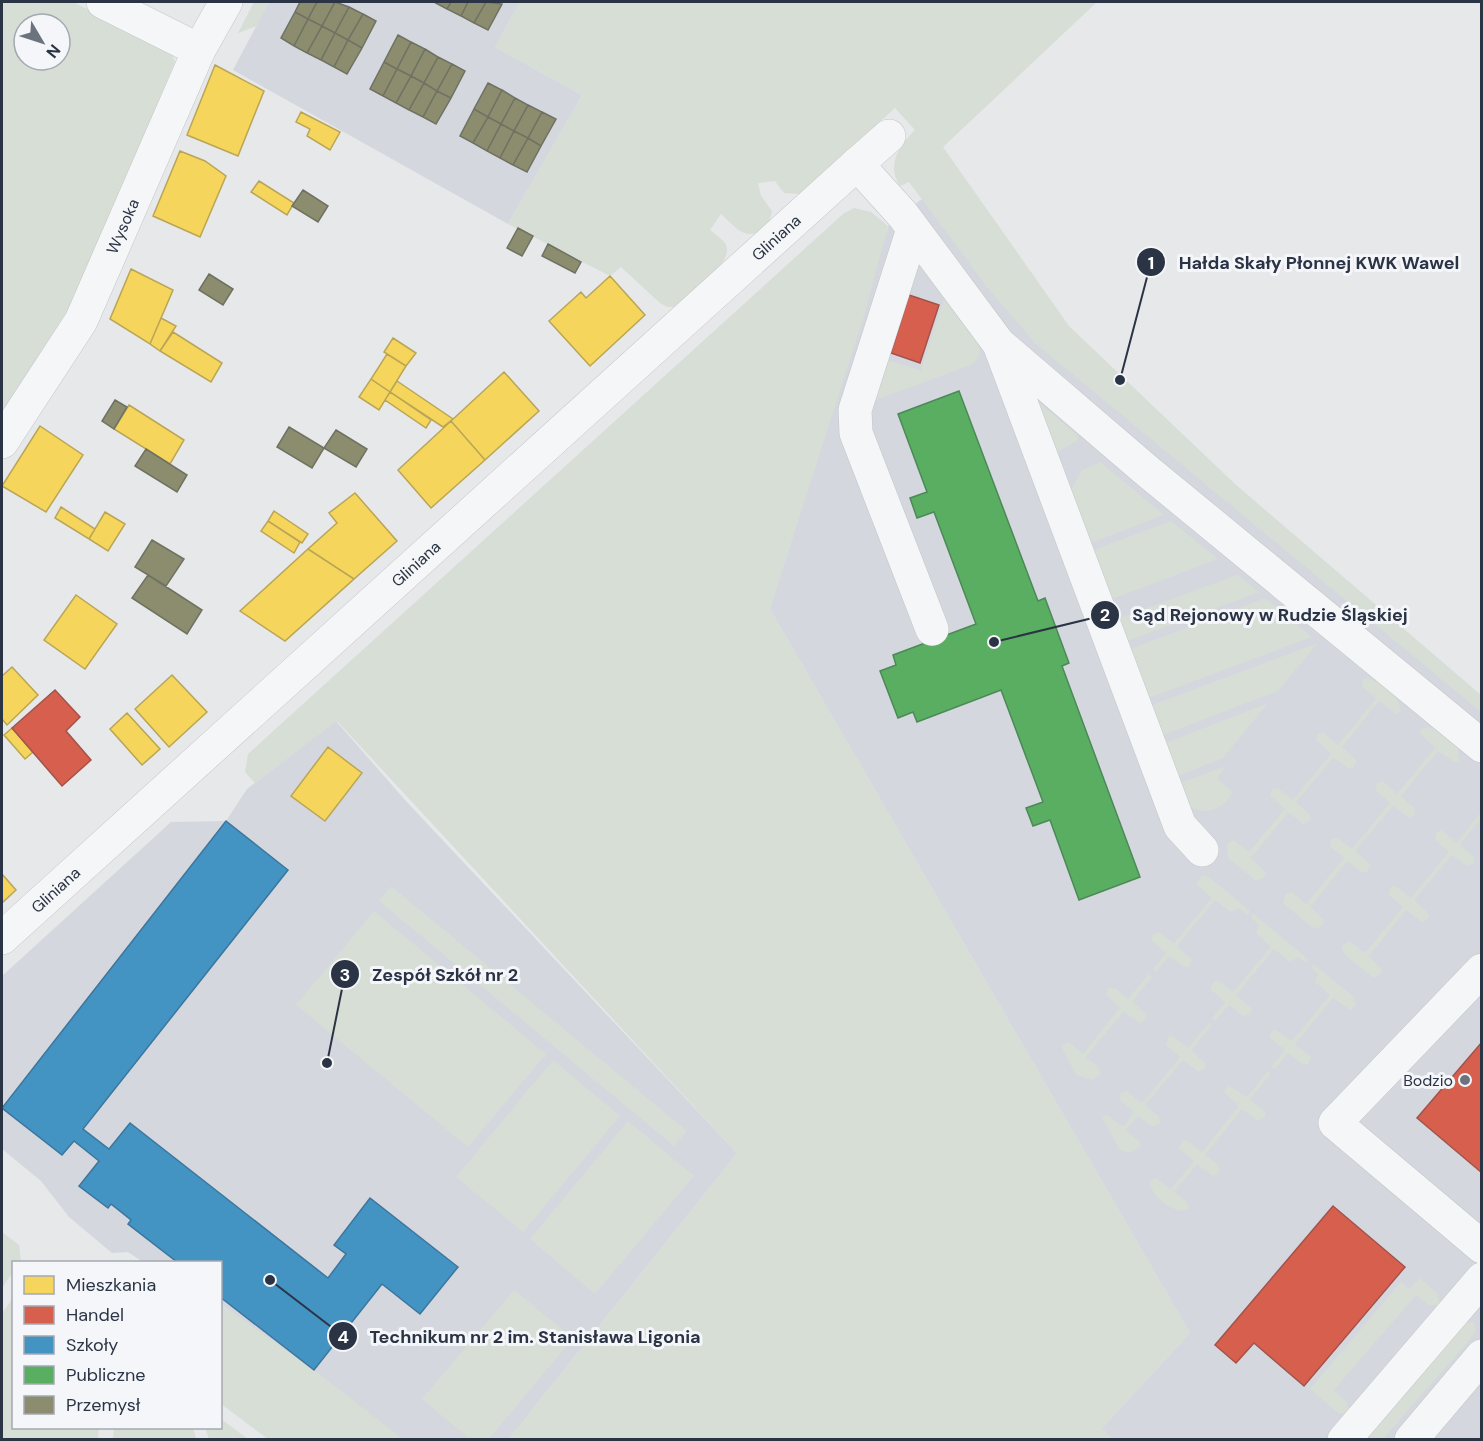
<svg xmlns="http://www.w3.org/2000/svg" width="1483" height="1441" viewBox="0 0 1483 1441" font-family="'DM Sans',sans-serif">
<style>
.built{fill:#d4d7dd}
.green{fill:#d6ded6;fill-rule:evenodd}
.homes{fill:#f6d55c;stroke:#b9a555;stroke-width:1.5}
.shops{fill:#d6604d;stroke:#a3534b;stroke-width:1.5}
.schools{fill:#4393c3;stroke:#3c769d;stroke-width:1.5}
.public{fill:#5aae61;stroke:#4c8959;stroke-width:1.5}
.industry{fill:#8c8c6e;stroke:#6f7262;stroke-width:1.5}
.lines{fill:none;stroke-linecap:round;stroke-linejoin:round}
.minor-casing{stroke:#c4c6c8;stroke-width:34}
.minor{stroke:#f5f6f7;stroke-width:33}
.poi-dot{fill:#6c737f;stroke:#f4f6f9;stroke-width:2}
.labels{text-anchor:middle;stroke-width:6;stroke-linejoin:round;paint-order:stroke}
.street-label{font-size:16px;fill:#2b3445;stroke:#f4f6f9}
.poi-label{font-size:16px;fill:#2b3445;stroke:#f4f6f9;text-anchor:end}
.leader{fill:none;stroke:#2b3445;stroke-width:2}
.callout-dot{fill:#2b3445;stroke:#f4f6f9;stroke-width:2}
.mark-label{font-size:18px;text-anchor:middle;font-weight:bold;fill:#fff}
.callout-label{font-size:18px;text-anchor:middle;font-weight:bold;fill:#2b3445;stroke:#f4f6f9;stroke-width:6;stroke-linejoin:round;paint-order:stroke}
</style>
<rect width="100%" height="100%" fill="#e6e8ea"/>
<path class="built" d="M 269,2 L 520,2 L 495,47 L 582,95 L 508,224 L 233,70 Z
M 922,199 L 1208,471 L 1481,710 L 1481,1439 L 1114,1440 L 1101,1429 L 1190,1333 L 770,609 L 889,224 Z
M 336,721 L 405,800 L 737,1153 L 509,1439 L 401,1440 L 221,1304 L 220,1262 L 143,1262 L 128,1252 L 112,1253 L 69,1217 L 41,1181 L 2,1149 L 2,976 L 171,822 L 226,821 L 247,789 Z"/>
<path class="green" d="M 2,2 L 73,2 L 171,52 L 175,62 L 72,303 L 2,413 ZM 24,24 L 60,24 L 60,60 L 24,60 Z
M 254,2 L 269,2 L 257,26 L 238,33 Z
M 520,2 L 1097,2 L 943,147 L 1069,326 L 1235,484 L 1481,695 L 1481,712 L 1036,344 L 990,291 L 909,182 L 900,186 C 886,165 899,146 915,130 L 895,108 L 800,194 L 784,193 L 775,181 L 758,183 L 761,196 L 772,211 C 771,218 769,222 764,227 C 746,244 735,226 721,214 L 710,230 C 715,234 721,238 725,243 C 737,262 689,295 676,307 L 667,307 L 660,303 L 621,267 L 610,276 L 508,224 L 582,95 L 495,47 Z
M 854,208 L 871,212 L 888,226 L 864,316 L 770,609 L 1190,1333 L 1101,1429 L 1114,1439 L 509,1439 L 737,1153 L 337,721 L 255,783 L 245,772 L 248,754 L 843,214 Z
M 944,299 L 978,343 C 982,352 979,360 971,365 L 873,401 L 882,359 L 921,370 Z
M 1040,404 L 1078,435 L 1077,441 L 1057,452 Z
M 1100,462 L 1164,515 L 1088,544 L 1071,490 L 1082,470 Z
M 1171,521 L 1218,559 L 1110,600 L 1091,551 Z
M 1237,575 L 1259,592 L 1125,642 L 1117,619 Z
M 1265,598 L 1312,637 L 1146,699 L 1128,650 Z
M 1318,643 L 1278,691 L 1160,736 L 1149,706 Z
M 1363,679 C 1379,677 1401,695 1400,711 L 1396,714 L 1379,701 L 1342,747 L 1357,761 L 1353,768 L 1349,769 L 1334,757 L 1296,802 L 1310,815 L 1310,821 L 1303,824 L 1288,812 L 1251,858 L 1266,872 L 1263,878 L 1256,881 L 1228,858 L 1227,844 L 1233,840 L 1249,852 L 1285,809 L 1270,796 L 1272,789 L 1278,788 L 1293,800 L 1331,754 L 1316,740 L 1318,734 L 1324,733 L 1338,745 L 1376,699 L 1362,686 Z
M 1268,703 L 1223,758 L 1175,777 L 1163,744 Z
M 1428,727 L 1435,729 L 1458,748 L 1459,761 L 1454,762 L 1438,751 L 1401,796 L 1414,808 L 1415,814 L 1409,818 L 1393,806 L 1355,851 L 1370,864 L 1367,872 L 1361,872 L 1347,861 L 1310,907 L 1324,920 L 1322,926 L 1314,929 L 1284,904 L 1283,900 L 1286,894 L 1292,892 L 1306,904 L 1344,858 L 1330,846 L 1332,838 L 1338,838 L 1352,849 L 1390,803 L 1375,790 L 1377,783 L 1383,781 L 1397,794 L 1435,748 L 1420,734 L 1421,729 Z
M 1226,766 L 1217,778 L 1232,792 C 1226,810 1199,819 1186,802 C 1183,797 1181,790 1178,784 Z
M 1481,812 L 1481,818 L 1460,845 L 1474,857 L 1474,863 L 1467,866 L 1452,855 L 1414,900 L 1428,913 L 1429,918 L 1422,922 L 1406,910 L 1369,956 L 1383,970 L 1378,977 L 1372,977 L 1343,953 L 1342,946 L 1349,941 L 1365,953 L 1403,907 L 1388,894 L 1392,886 L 1397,887 L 1411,898 L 1449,852 L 1435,840 L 1436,833 L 1441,830 L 1457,843 Z
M 1202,876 L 1208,876 L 1250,911 L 1247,915 L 1239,908 L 1231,912 L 1215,900 L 1177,946 L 1192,960 L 1189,967 L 1184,967 L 1169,956 L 1156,972 L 1153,969 L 1166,953 L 1152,941 L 1151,936 L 1159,932 L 1174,943 L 1212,898 L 1196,884 Z
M 391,886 L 687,1131 L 674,1146 L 379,901 Z
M 374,911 L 546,1054 L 468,1147 L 296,1005 Z
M 1254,914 L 1309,960 L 1306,963 L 1298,957 L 1290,962 L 1274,949 L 1236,995 L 1252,1009 L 1249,1015 L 1243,1016 L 1229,1005 L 1215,1021 L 1212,1018 L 1225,1002 L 1211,990 L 1211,985 L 1218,980 L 1233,992 L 1271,947 L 1256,933 L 1259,925 L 1251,918 Z
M 1313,964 L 1353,996 L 1356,1005 L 1350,1010 L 1333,998 L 1295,1044 L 1311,1057 L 1308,1064 L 1303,1065 L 1288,1053 L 1275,1069 L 1271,1067 L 1285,1050 L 1270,1038 L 1270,1034 L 1274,1029 L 1292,1041 L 1330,995 L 1315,982 L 1318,974 L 1311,967 Z
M 1149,974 L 1152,977 L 1132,1002 L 1146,1014 L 1147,1019 L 1139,1023 L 1124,1011 L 1086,1057 L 1099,1068 L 1101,1074 L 1092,1080 L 1076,1075 L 1061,1046 L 1068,1042 L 1083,1054 L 1120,1008 L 1106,995 L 1108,988 L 1115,988 L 1128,999 Z
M 1209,1023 L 1212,1025 L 1191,1050 L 1205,1063 L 1206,1068 L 1199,1072 L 1183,1060 L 1145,1105 L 1159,1117 L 1160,1123 L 1153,1127 L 1138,1116 L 1126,1130 L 1140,1142 L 1141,1147 L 1129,1153 L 1119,1149 L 1102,1117 L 1107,1115 L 1123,1127 L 1134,1112 L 1119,1099 L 1121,1093 L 1127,1091 L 1142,1103 L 1180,1057 L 1166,1045 L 1168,1037 L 1172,1036 L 1188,1048 Z
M 553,1060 L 620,1116 L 523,1232 L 456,1177 Z
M 1268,1071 L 1271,1074 L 1250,1099 L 1265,1112 L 1265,1117 L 1258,1121 L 1242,1109 L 1205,1155 L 1219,1166 L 1219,1172 L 1213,1176 L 1197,1164 L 1174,1192 L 1187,1202 L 1189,1208 L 1182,1211 C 1168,1209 1150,1195 1150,1180 L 1156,1178 L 1171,1189 L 1194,1161 L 1179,1148 L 1182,1141 L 1186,1140 L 1202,1152 L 1239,1106 L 1224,1092 L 1228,1085 L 1247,1097 Z
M 628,1121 L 694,1176 L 595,1294 L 530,1239 Z
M 2,1232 L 19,1245 L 21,1262 L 14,1262 L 13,1272 L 2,1288 Z
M 1420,1278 L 1437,1293 L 1440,1305 L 1428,1305 L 1416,1295 L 1334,1390 L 1346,1401 L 1349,1410 L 1346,1413 L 1338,1413 L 1310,1389 L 1401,1282 L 1410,1289 Z
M 514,1290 L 573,1338 L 489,1439 L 470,1439 L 422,1399 Z
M 13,1298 L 14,1428 L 99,1428 L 98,1439 L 2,1439 L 2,1313 Z
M 220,1304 L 314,1370 L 403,1439 L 268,1439 L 221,1404 Z
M 1474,1322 L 1476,1331 L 1473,1336 L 1383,1439 L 1366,1440 L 1466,1323 Z
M 221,1419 L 248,1439 L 209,1439 L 205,1428 L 220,1428 Z
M 114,1428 L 193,1428 L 196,1439 L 113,1439 Z"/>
<path class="homes" d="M 215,65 L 264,91 L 238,156 L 187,135 Z
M 301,112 L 340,132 L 330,150 L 307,136 L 310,129 L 296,122 Z
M 180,151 L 205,161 L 226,176 L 200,237 L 153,216 Z
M 259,181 L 294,203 L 287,215 L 251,192 Z
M 131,269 L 173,290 L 150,344 L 110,319 Z
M 610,276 L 645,315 L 590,366 L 549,321 L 581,292 L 586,298 Z
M 161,318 L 176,326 L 160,351 L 150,344 Z
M 173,332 L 222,363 L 211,382 L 160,351 Z
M 393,338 L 416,353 L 406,366 L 384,352 Z
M 387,354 L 406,366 L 390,392 L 371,379 Z
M 504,372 L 539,411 L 485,460 L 451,421 Z
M 371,379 L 390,392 L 379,410 L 359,397 Z
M 397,381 L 453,419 L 443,427 L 390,392 Z
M 390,392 L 431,420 L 426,428 L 385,400 Z
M 129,405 L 184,440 L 170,464 L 114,429 Z
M 451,421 L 485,460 L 431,508 L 398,470 Z
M 40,426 L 83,455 L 46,512 L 2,486 Z
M 355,493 L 397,541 L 354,579 L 308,549 L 337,523 L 329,513 Z
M 61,507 L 95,529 L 89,539 L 55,518 Z
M 274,511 L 308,534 L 302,543 L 268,521 Z
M 105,512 L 125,524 L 108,551 L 89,539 Z
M 268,521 L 300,542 L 294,553 L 261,531 Z
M 308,549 L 354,579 L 285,641 L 240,611 Z
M 76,595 L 117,624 L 85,669 L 44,640 Z
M 12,667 L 38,695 L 7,725 L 2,719 L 2,676 Z
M 172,675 L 207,712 L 169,747 L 135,709 Z
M 127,713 L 160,749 L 142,765 L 110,729 Z
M 12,728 L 33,752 L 25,759 L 4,735 Z
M 328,747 L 362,773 L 325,821 L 291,796 Z
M 2,874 L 16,890 L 2,903 Z"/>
<path class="shops" d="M 909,295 L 939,305 L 920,363 L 891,353 Z
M 55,690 L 80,717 L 66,731 L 91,760 L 62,786 L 12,728 Z
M 1482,1042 L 1482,1173 L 1417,1118 Z
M 1333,1206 L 1405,1267 L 1304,1386 L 1254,1343 L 1236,1363 L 1215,1345 Z"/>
<path class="schools" d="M 226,821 L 288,870 L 83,1129 L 109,1149 L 130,1123 L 328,1278 L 346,1254 L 334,1245 L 370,1198 L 458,1267 L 420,1314 L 382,1284 L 314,1370 L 220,1297 L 220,1262 L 177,1262 L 128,1224 L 131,1220 L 111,1204 L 108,1208 L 79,1186 L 99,1161 L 74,1141 L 62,1155 L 2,1108 Z"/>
<path class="public" d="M 959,391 L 1038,601 L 1045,598 L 1069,663 L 1062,666 L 1140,877 L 1079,900 L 1050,820 L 1033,826 L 1026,808 L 1043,802 L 1001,690 L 917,722 L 913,712 L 898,718 L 880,671 L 896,665 L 893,655 L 976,624 L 934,512 L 917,518 L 910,498 L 927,492 L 898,414 Z"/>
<path class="industry" d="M 300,2 L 317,2 L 308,19 L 295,12 Z
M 317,2 L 335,2 L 322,26 L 308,19 Z
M 335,2 L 349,7 L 335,33 L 322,26 Z
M 434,2 L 451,2 L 447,9 Z
M 451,2 L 468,2 L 461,16 L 447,9 Z
M 468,2 L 486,2 L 474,23 L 461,16 Z
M 486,2 L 502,4 L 488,30 L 474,23 Z
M 349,7 L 363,14 L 348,40 L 335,33 Z
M 295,12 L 308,19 L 294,46 L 281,38 Z
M 363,14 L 376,21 L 362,48 L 348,40 Z
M 308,19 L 322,26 L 307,53 L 294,46 Z
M 322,26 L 335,33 L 321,60 L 307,53 Z
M 335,33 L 348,40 L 334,67 L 321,60 Z
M 398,35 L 411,42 L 397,69 L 384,62 Z
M 348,40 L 362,48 L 347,74 L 334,67 Z
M 411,42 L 425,49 L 411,76 L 397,69 Z
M 425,49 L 438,57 L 424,83 L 411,76 Z
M 438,57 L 452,64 L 437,91 L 424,83 Z
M 384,62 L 397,69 L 383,96 L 370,89 Z
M 452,64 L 465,71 L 451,98 L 437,91 Z
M 397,69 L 411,76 L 396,103 L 383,96 Z
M 411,76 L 424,83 L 409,110 L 396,103 Z
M 424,83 L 437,91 L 423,117 L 409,110 Z
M 488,83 L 502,90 L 488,117 L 474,109 Z
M 502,90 L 515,98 L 501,124 L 488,117 Z
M 437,91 L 451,98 L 436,124 L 423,117 Z
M 515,98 L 528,105 L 514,131 L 501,124 Z
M 528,105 L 542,112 L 528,138 L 514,131 Z
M 474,109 L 488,117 L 473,143 L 460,136 Z
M 542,112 L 556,119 L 541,146 L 528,138 Z
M 488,117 L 501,124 L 487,151 L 473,143 Z
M 501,124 L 514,131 L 500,158 L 487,151 Z
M 514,131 L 528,138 L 513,165 L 500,158 Z
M 528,138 L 541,146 L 527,172 L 513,165 Z
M 303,190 L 328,206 L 318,222 L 292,206 Z
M 518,228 L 533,236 L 522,256 L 507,248 Z
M 548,244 L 581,262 L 575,273 L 542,256 Z
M 209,274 L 233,289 L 223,305 L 199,290 Z
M 115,400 L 127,407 L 114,429 L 102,421 Z
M 289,427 L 324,448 L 312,468 L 277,447 Z
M 336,430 L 367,449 L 356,467 L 324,448 Z
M 146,449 L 187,475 L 177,492 L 135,466 Z
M 152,540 L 184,559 L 166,586 L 135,567 Z
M 148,575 L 202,610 L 187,634 L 132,598 Z"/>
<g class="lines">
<g class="minor-casing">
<g id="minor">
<path d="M 103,2 L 199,50"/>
<path d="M 857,164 L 889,136"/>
<path d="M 913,229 L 855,410 L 856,433 L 932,629"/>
<path id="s1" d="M 2,442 L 81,321 L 199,50 L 226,2"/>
<path d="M 1202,850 L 1180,826 L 999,344 L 1146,470 L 1482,746"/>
<path id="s2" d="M 2,938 L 857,164 L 903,215 L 999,344"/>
<path d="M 1482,970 L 1335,1123 L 1482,1247"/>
<path d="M 1344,1440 L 1482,1279"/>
<path d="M 1411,1440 L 1482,1356"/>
</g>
</g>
<use href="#minor" class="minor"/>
</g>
<circle class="poi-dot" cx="1465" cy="1080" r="6"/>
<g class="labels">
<g class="street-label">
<text dy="6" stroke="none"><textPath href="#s1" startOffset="248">Wysoka</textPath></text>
<text dy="6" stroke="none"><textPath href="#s2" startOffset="1044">Gliniana</textPath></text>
<text dy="6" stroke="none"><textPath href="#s2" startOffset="558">Gliniana</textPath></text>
<text dy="6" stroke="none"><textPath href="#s2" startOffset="72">Gliniana</textPath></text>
</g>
<g class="poi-label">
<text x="1453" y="1086">Bodzio</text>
</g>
</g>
<path class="leader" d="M1120 380L1151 262M994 642L1105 615M327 1063L345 974M270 1280L343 1336"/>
<g class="callout-dot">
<circle cx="1120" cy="380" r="6"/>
<circle cx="994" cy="642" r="6"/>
<circle cx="327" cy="1063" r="6"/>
<circle cx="270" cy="1280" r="6"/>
<circle cx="1151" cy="262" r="15"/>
<circle cx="1105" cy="615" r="15"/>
<circle cx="345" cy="974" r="15"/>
<circle cx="343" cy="1336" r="15"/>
</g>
<g class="mark-label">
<text x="1151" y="269">1</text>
<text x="1105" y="621">2</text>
<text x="345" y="981">3</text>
<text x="343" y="1343">4</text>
</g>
<g class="callout-label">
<text x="1319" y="269">Hałda Skały Płonnej KWK Wawel</text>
<text x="1270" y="621">Sąd Rejonowy w Rudzie Śląskiej</text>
<text x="445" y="981">Zespół Szkół nr 2</text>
<text x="535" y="1343">Technikum nr 2 im. Stanisława Ligonia</text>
</g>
<rect width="1483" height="1441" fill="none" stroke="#2b3445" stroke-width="6"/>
<rect x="12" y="1261" width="210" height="168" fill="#f4f6f9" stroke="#a4a8b1" stroke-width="1.5"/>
<rect x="24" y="1276" width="30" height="18" fill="#f6d55c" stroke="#a4a8b1" stroke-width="1.5"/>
<text x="66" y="1291" font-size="18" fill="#2b3445">Mieszkania</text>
<rect x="24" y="1306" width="30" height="18" fill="#d6604d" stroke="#a4a8b1" stroke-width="1.5"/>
<text x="66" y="1321" font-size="18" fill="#2b3445">Handel</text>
<rect x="24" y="1336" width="30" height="18" fill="#4393c3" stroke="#a4a8b1" stroke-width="1.5"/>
<text x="66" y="1351" font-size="18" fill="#2b3445">Szkoły</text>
<rect x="24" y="1366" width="30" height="18" fill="#5aae61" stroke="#a4a8b1" stroke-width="1.5"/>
<text x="66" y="1381" font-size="18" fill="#2b3445">Publiczne</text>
<rect x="24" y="1396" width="30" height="18" fill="#8c8c6e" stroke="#a4a8b1" stroke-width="1.5"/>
<text x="66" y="1411" font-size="18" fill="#2b3445">Przemysł</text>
<g transform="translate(42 42) rotate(129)"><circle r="28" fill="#f4f6f9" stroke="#a4a8b1" stroke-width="1.5"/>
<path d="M0-4.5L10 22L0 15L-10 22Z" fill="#6c737f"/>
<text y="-9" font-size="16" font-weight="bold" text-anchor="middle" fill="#2b3445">N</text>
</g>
</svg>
